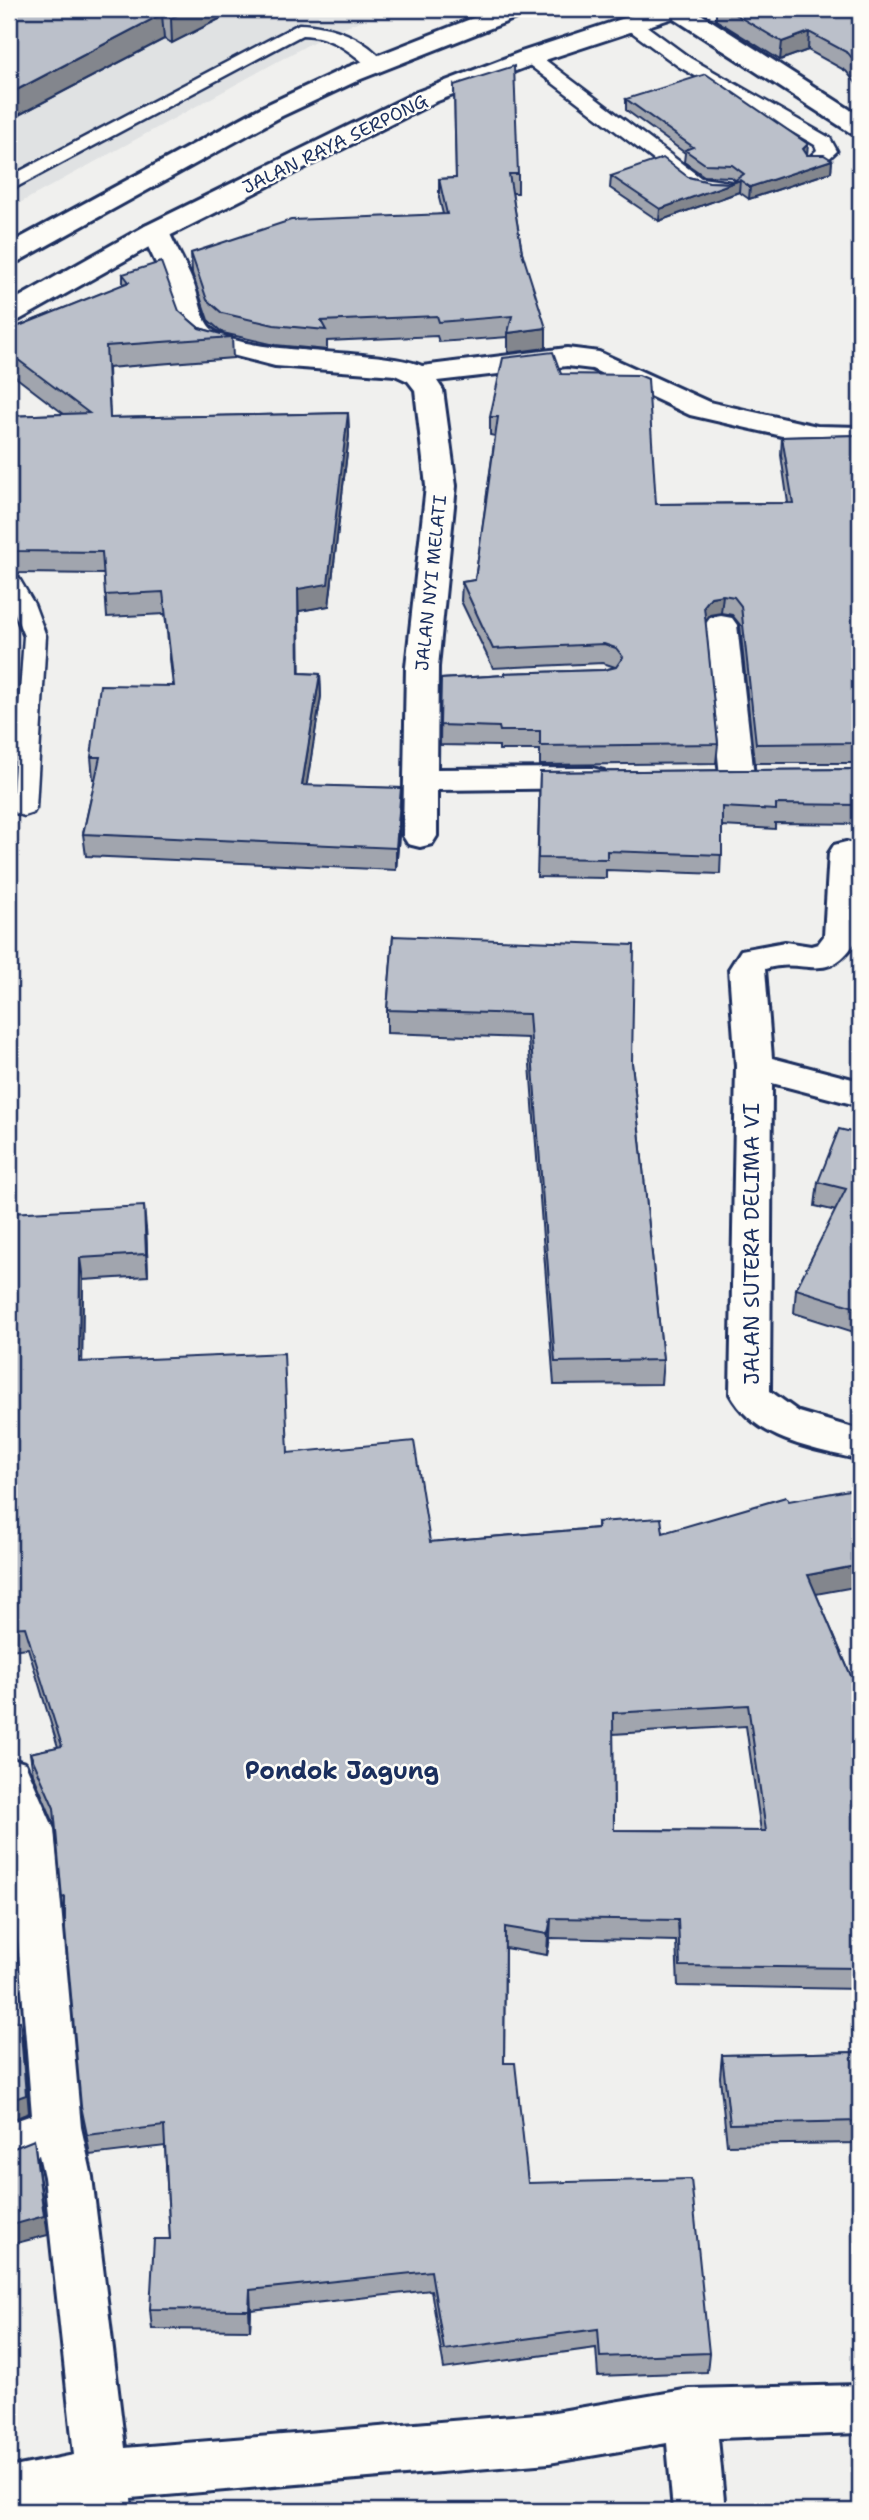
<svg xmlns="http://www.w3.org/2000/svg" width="869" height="2520" viewBox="0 0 869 2520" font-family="'Shantell Sans',sans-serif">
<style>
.built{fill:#e0e2e3}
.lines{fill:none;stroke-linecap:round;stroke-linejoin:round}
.service-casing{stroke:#1b2f5e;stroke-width:5}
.minor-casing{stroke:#1b2f5e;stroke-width:6}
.primary-casing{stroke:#1b2f5e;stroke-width:6}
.service{fill:#fdfcf7;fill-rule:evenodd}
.minor{fill:#fdfcf7;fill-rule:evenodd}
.primary{fill:#fdfcf7;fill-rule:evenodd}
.wall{fill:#a1a5ae;stroke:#1b2f5e;stroke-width:2;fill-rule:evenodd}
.shaded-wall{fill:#83868d;stroke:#1b2f5e;stroke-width:2}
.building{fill:#bbc0ca;stroke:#1b2f5e;stroke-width:2;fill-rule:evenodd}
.labels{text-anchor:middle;stroke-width:5;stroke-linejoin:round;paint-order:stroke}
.far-street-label{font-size:18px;fill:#1b2f5e;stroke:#fdfcf7}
.street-label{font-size:21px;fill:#1b2f5e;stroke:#fdfcf7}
.quarter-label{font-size:24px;font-weight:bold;fill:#1b2f5e;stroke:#fdfcf7}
</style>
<rect width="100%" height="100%" fill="#f0f0ee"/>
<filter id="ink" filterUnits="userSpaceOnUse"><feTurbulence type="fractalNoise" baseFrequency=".0143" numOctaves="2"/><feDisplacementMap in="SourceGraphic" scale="14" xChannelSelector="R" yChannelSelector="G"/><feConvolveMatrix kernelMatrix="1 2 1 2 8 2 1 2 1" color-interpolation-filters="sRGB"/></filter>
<g filter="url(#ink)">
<path class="built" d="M 9,9 L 393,9 L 333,31 L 9,209 Z"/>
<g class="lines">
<g class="service-casing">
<path id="service" d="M 631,18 L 637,19 L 690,58 L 830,138 L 837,151 L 822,165 L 808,165 L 805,161 L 817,150 L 815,145 L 678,66 L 625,27 L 622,23 Z
M 299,24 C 332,25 365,37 386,64 L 377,70 L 370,68 C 349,50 331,36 302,35 L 9,191 L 9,177 Z
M 530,51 L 536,53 L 701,178 L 730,182 L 733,186 L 723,192 L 689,187 L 524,61 L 521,57 Z
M 9,573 L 17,575 L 34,604 L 46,636 L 36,808 L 33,813 L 24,816 L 15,813 L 12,808 L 24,636 L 9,599 Z"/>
</g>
<g class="minor-casing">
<path id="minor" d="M 664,9 L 693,9 L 860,116 L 860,135 L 851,133 L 667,14 Z
M 155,224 L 165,226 L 169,232 C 177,250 187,267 194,285 C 199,297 201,315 208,325 C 231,358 379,347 422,366 L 567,348 L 599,352 L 709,402 L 817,426 L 860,427 L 860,445 L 817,444 L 690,415 L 592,369 L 567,366 L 437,381 L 443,390 L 456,486 L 438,667 L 437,769 L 592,768 L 604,771 L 609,778 L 604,785 L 592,788 L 437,790 L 437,836 L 432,844 L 420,847 L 408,844 L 403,836 L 406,667 L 426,486 L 415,390 L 408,381 L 395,375 L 275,366 L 201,347 L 182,330 L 165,282 L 141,232 L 145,226 Z
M 721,616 L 732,618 L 737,625 L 754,776 L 749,783 L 737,786 L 725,783 L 720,776 L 705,625 L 710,618 Z
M 846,842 L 858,845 L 860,849 L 858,938 C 827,988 806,956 765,969 L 772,1058 L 860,1081 L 860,1106 L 772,1083 L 770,1391 L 799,1412 L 860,1430 L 860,1460 C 812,1448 756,1441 730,1394 L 736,1066 L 729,969 L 741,950 L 785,942 L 811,946 L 818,944 L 824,936 L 829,853 L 834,845 Z
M 9,1758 L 25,1763 L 54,1829 L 81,2127 L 92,2177 L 125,2448 L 549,2413 L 690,2389 L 860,2385 L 860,2433 L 718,2438 L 725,2511 L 673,2511 L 667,2443 L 549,2463 L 131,2498 L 132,2511 L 80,2511 L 79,2505 L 45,2511 L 9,2511 L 9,2468 L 74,2455 L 44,2177 L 39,2155 L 9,2167 L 9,2123 L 32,2115 L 9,1827 Z"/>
</g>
<g class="primary-casing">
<path id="primary" d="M 496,9 L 529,9 L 526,14 L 361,79 L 282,116 L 19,261 L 9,263 L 9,244 L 264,106 L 343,69 Z
M 652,9 L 688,9 L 685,14 L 539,62 L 435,102 L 165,238 L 19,320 L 9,322 L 9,303 L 145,226 L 417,92 L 521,52 Z"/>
</g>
<use href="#service" class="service"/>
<use href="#minor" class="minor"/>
<use href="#primary" class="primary"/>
</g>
<path class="wall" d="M 9,9 L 239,9 L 172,43 L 164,39 L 9,120 Z
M 716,9 L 860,9 L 860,88 L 846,71 L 808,50 L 780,60 L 716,20 Z
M 454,85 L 518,174 L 518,193 L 512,193 L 522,252 L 546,348 L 508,353 L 508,337 L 439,342 L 437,336 L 327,341 L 327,350 L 275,345 L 223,333 L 208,320 L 192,273 L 191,253 L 443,214 L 439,198 L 439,179 L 456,178 Z
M 626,99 L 807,155 L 832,160 L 831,172 L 749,199 L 739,192 L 659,221 L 610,188 L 611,176 L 688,177 L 709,182 L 731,183 L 735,180 L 731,177 L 704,176 L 684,162 L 685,153 L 626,110 Z
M 123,274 L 179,311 L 199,328 L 232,337 L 233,358 L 108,368 L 110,418 L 348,413 L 349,435 L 329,606 L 299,611 L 299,673 L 320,674 L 321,696 L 306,786 L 401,788 L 401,811 L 396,870 L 86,856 L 83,834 L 95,779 L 93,779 L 91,757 L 173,686 L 165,614 L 107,617 L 104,574 L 18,573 L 9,571 L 9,416 L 64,414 L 9,372 L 9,330 L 123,285 Z
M 561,374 L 656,504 L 788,503 L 781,455 L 782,437 L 860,435 L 860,763 L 754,763 L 740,625 L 732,615 L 721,613 L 710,615 L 705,621 L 718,744 L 716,763 L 540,765 L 540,750 L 499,750 L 499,746 L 440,745 L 441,679 L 504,675 L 504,673 L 604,670 L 615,667 L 603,663 L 493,668 L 461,601 L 462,582 L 475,580 L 495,436 L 490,435 L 490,417 Z
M 860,769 L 860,824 L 775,823 L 775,829 L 722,826 L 720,874 L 606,870 L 606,878 L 537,877 L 540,772 Z
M 393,936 L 632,1063 L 663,1360 L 661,1384 L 554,1385 L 528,1038 L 387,1033 L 387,1010 Z
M 860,1134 L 860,1334 L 794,1313 L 796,1289 L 836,1211 L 815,1206 L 818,1182 Z
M 9,1213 L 146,1228 L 148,1276 L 83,1280 L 82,1362 L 288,1453 L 430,1542 L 597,1528 L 597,1522 L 663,1533 L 816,1594 L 860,1697 L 860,1989 L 678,1986 L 676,1941 L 550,1938 L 547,1955 L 505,1948 L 504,2063 L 528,2183 L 709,2353 L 707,2372 L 598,2376 L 596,2348 L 444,2369 L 431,2290 L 251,2310 L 250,2330 L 152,2329 L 150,2309 L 170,2239 L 165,2146 L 90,2155 L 81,2106 L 65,1919 L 62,1898 L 55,1826 L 33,1774 L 30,1753 L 58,1747 L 28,1648 L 9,1650 ZM 746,1726 L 761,1831 L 614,1830 L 613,1734 Z
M 9,1857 L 14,1927 L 9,1928 Z
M 860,2052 L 860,2143 L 727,2145 L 720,2077 L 722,2055 Z"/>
<path class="shaded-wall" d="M 189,9 L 239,9 L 172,43 L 171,18 Z
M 162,14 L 164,39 L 9,120 L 9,94 Z
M 809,32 L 808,50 L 780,60 L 782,42 Z
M 808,144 L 807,156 L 803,149 Z
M 832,160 L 831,172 L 749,199 L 750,187 Z
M 740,180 L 739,192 L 659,221 L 660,209 Z
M 546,328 L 546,348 L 508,353 L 508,333 Z
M 348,413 L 349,435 L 329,606 L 299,611 L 300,695 L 298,589 Z
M 723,595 L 721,613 L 710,615 L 702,625 L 704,606 L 711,597 Z
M 320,674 L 321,696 L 303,808 L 302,785 Z
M 401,788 L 401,811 L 396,870 L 396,848 Z
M 144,1206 L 146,1228 L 148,1276 L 146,1254 Z
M 80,1258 L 83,1280 L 82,1384 L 79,1362 Z
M 860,1565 L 860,1586 L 805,1596 L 808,1575 Z
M 9,1857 L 14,1927 L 11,1907 L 9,1877 Z
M 551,1918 L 550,1938 L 547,1955 L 548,1934 Z
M 20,2021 L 23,2040 L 29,2113 L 9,2121 L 9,2101 Z
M 34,2140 L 48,2235 L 9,2245 L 9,2226 Z
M 250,2290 L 251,2310 L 250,2330 L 249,2310 Z"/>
<path class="building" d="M 9,9 L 189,9 L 171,18 L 162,14 L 9,94 Z
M 726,9 L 860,9 L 860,68 L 848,53 L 809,32 L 782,42 Z
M 514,66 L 518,174 L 509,174 L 522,252 L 546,328 L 508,333 L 512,316 L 439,322 L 437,316 L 321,321 L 326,330 L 274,325 L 222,313 L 207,300 L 191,253 L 291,220 L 447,214 L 439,179 L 456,178 L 454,85 Z
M 706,74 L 808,144 L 803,149 L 807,155 L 824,155 L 832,160 L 750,187 L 740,180 L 660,209 L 611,176 L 663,158 L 688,177 L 709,182 L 731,183 L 744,174 L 732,165 L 705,164 L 685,150 L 693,147 L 626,99 Z
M 161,262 L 179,311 L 199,328 L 232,337 L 106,346 L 110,418 L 348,413 L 328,584 L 298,589 L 299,673 L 320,674 L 302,785 L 401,788 L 396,848 L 83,834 L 100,757 L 91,757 L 100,685 L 174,686 L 163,592 L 105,595 L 102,552 L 16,551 L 9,549 L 9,416 L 89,413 L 9,353 L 9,330 L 129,282 L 123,274 Z
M 553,352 L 561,374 L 639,375 L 648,379 L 656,504 L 793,503 L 782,437 L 860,435 L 860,743 L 756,744 L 741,606 L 734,597 L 723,595 L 711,597 L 704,606 L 718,744 L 540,746 L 540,731 L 500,731 L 499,727 L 440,725 L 441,679 L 505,675 L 504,673 L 604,670 L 616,667 L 623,657 L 616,648 L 604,644 L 493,649 L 462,582 L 475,580 L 498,417 L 490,417 L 503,358 Z
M 860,769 L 860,805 L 776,804 L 776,810 L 722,807 L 722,855 L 607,851 L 607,859 L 538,858 L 540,772 Z
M 393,936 L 634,945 L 632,1063 L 663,1360 L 555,1362 L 529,1014 L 387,1010 Z
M 839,1129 L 860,1134 L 860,1309 L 796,1289 L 846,1189 L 818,1182 Z
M 144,1206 L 146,1254 L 80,1258 L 79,1362 L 284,1353 L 288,1453 L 414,1441 L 430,1542 L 598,1528 L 597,1522 L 661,1518 L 663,1533 L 786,1497 L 789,1501 L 860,1488 L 860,1565 L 808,1575 L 860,1697 L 860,1968 L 680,1966 L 678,1920 L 551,1918 L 548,1934 L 505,1927 L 504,2063 L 515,2063 L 528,2183 L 691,2179 L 709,2353 L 600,2357 L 598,2329 L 444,2350 L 431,2271 L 250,2290 L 249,2310 L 150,2309 L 154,2239 L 170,2239 L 164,2126 L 87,2135 L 81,2106 L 65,1929 L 65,1897 L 62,1898 L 54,1808 L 30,1753 L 62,1746 L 25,1627 L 9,1628 L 9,1213 ZM 748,1705 L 766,1831 L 614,1830 L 613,1713 Z
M 9,1877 L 11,1907 L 9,1908 Z
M 20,2021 L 26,2095 L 9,2101 L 9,2023 Z
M 860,2052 L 860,2121 L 730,2124 L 722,2055 Z
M 34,2140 L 44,2216 L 9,2226 L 9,2150 Z"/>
</g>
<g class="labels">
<g class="far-street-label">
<text transform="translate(335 144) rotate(-26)" y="6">JALAN RAYA SERPONG</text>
<text transform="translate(431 583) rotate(-84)" y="6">JALAN NYI MELATI</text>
</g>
<g class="street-label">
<text transform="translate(752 1244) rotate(-90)" y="7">JALAN SUTERA DELIMA VI</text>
</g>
<g class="quarter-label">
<text x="342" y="1779">Pondok Jagung</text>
</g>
</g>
<rect width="869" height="2520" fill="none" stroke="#fdfcf7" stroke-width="35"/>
<rect x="18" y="18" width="834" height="2485" fill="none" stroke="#1b2f5e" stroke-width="2.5" filter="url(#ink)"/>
</svg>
